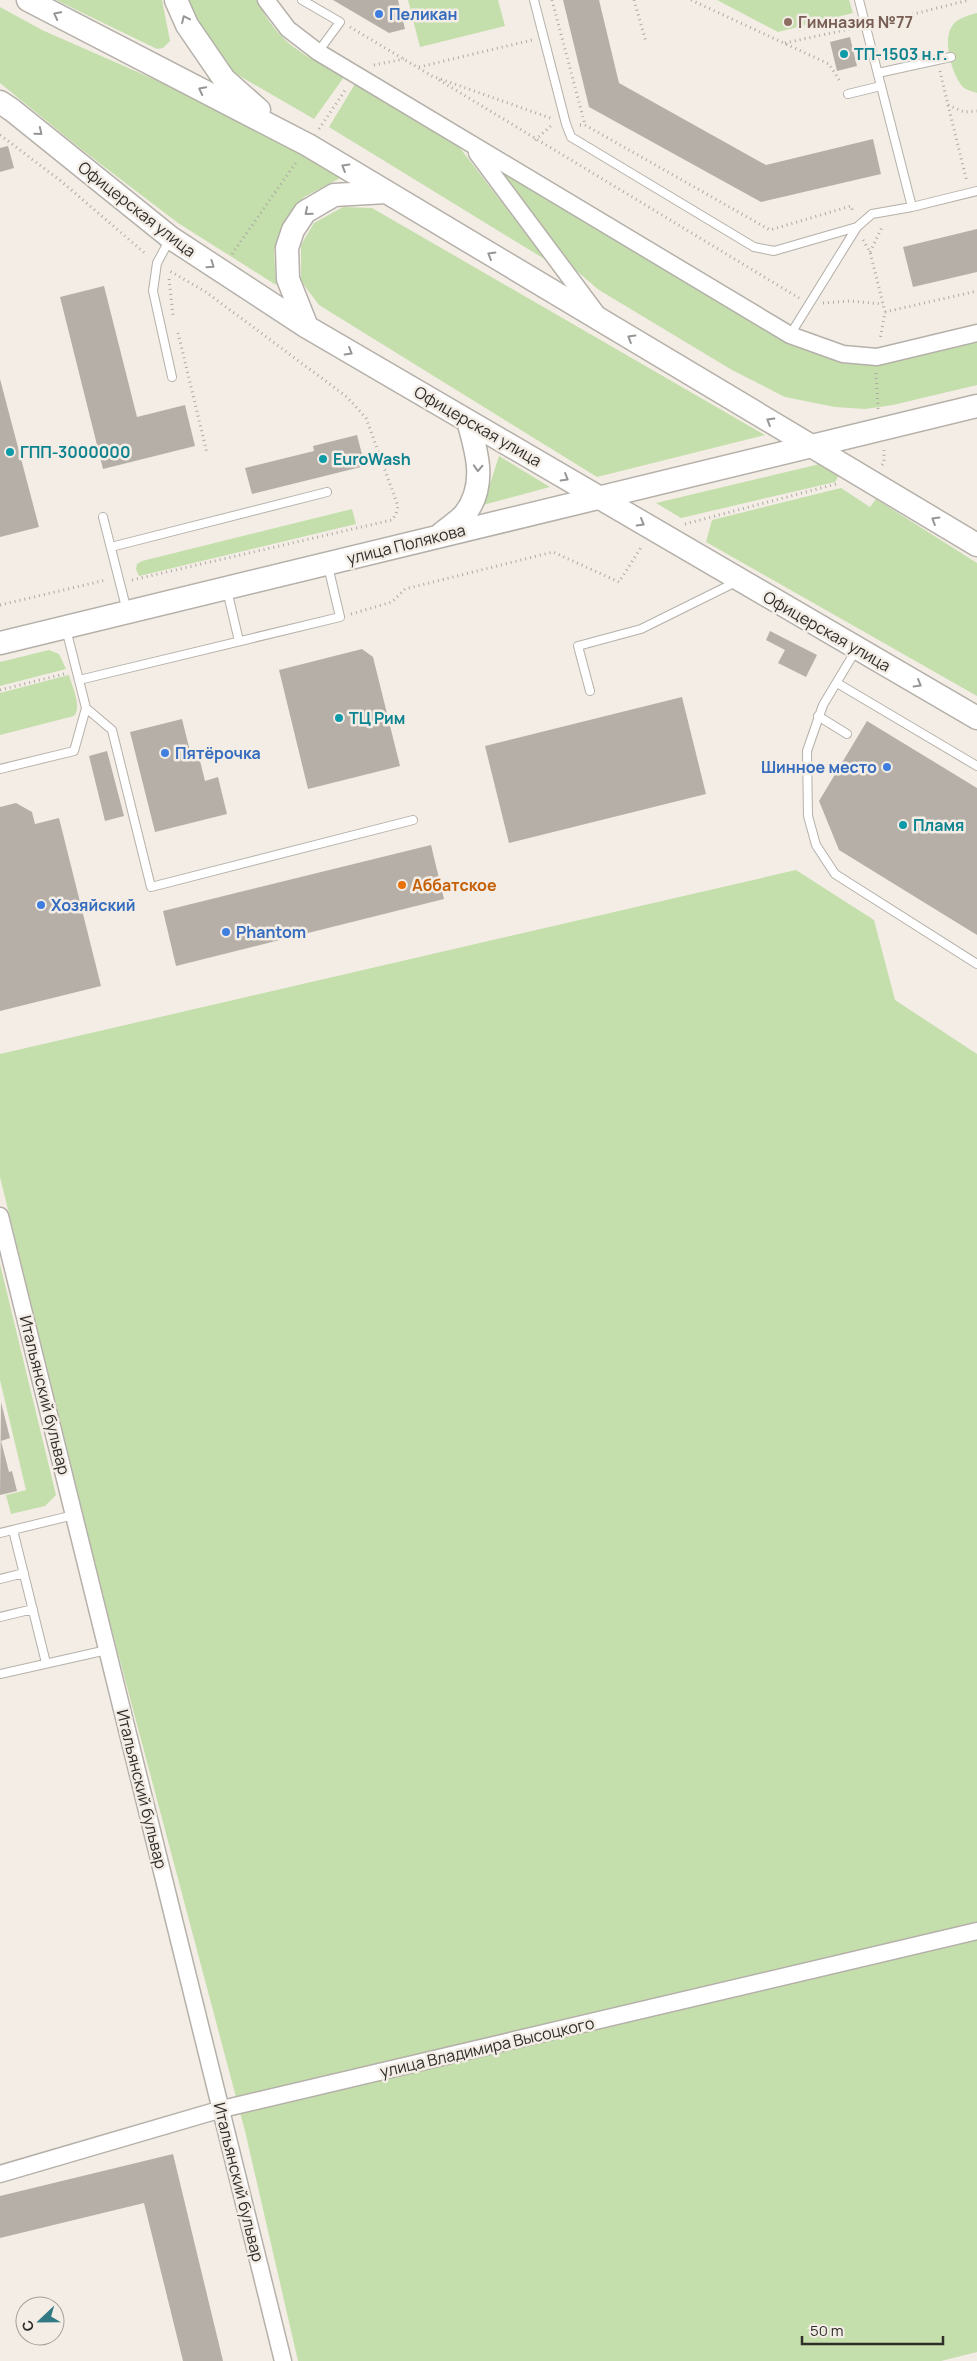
<svg xmlns="http://www.w3.org/2000/svg" width="977" height="2361" viewBox="0 0 977 2361" font-family="Manrope,sans-serif">
<style>
.green{fill:#c4dfab}
.building{fill:#b5afa8}
.lines{fill:none;stroke-linecap:round;stroke-linejoin:round}
.lane-casing{stroke:#b5b0a9;stroke-width:10}
.street-casing{stroke:#b5b0a9;stroke-width:19}
.secondary-casing{stroke:#b5b0a9;stroke-width:25}
.path{stroke:#aeaaa4;stroke-width:3;stroke-dasharray:1 4;stroke-linecap:butt}
.lane{stroke:#fff;stroke-width:8}
.street{stroke:#fff;stroke-width:16}
.secondary{stroke:#fff;stroke-width:22}
.oneway{stroke:#989695}
.shop-dot{fill:#3f7fe0;stroke:#f3ede6;stroke-width:2}
.education-dot{fill:#8d6e63;stroke:#f3ede6;stroke-width:2}
.culture-dot{fill:#0f9aa8;stroke:#f3ede6;stroke-width:2}
.food-dot{fill:#e8710a;stroke:#f3ede6;stroke-width:2}
.labels{text-anchor:middle;stroke-width:5;stroke-linejoin:round;paint-order:stroke}
.shop-label{font-size:16px;font-weight:bold;fill:#366cbe;stroke:#f3ede6;text-anchor:start}
.education-label{font-size:16px;font-weight:bold;fill:#785e54;stroke:#f3ede6;text-anchor:start}
.culture-label{font-size:16px;font-weight:bold;fill:#0d838f;stroke:#f3ede6;text-anchor:start}
.street-label{font-size:16px;fill:#302e2b;stroke:#f3ede6}
.food-label{font-size:16px;font-weight:bold;fill:#c56008;stroke:#f3ede6;text-anchor:start}
</style>
<rect width="100%" height="100%" fill="#f3ede6"/>
<path class="green" d="M 56,0 L 162,0 L 170,41 L 163,48 L 157,49 Z
M 188,0 L 257,0 C 278,44 303,54 344,77 L 314,119 L 226,68 L 207,47 Z
M 408,0 L 498,0 L 505,26 L 420,47 Z
M 717,0 L 849,0 L 853,13 L 778,32 Z
M 0,7 L 42,30 L 224,110 L 344,176 L 304,197 L 284,221 L 274,251 L 276,285 L 178,223 L 81,149 L 0,83 Z
M 977,13 L 977,93 C 972,91 966,90 963,87 C 952,75 943,42 951,28 C 956,18 967,16 977,13 Z
M 355,84 L 460,148 L 546,260 L 329,127 Z
M 500,170 L 802,347 L 847,362 L 977,338 L 977,385 L 893,405 L 865,409 L 835,407 L 785,397 L 732,370 L 599,290 L 572,267 Z
M 343,207 L 372,208 L 765,435 L 597,477 L 319,305 L 301,281 L 301,245 L 314,223 Z
M 499,456 L 550,487 L 479,506 L 491,481 Z
M 820,464 L 839,475 L 835,482 L 681,518 L 656,503 Z
M 841,488 L 870,507 L 876,499 L 977,563 L 977,696 L 706,542 L 712,520 Z
M 352,509 L 356,524 L 139,576 L 136,569 L 137,564 L 142,561 Z
M 49,650 L 59,654 L 66,669 L 0,686 L 0,662 Z
M 69,675 C 72,686 82,706 74,716 L 0,735 L 0,693 Z
M 796,870 L 874,920 L 895,1000 L 977,1054 L 977,2352 L 941,2361 L 298,2361 L 245,2131 L 109,1619 L 0,1177 L 0,1054 Z
M 0,1264 L 56,1495 L 45,1506 L 11,1514 L 6,1495 L 26,1490 L 0,1380 Z"/>
<path class="building" d="M 333,0 L 398,0 L 405,29 L 389,33 Z
M 563,0 L 599,0 L 619,83 L 766,165 L 873,139 L 881,174 L 761,202 L 589,107 Z
M 850,37 L 857,66 L 837,71 L 830,42 Z
M 8,146 L 14,168 L 0,172 L 0,148 Z
M 977,229 L 977,272 L 913,287 L 903,247 Z
M 104,286 L 137,417 L 185,405 L 195,446 L 103,469 L 60,297 Z
M 0,379 L 39,527 L 0,537 Z
M 357,435 L 365,466 L 252,494 L 245,468 L 314,451 L 313,446 Z
M 770,631 L 817,655 L 806,677 L 778,663 L 785,650 L 766,640 Z
M 362,649 L 373,657 L 400,766 L 308,789 L 279,670 Z
M 682,697 L 706,794 L 509,843 L 485,746 Z
M 182,719 L 191,755 L 198,753 L 205,781 L 218,777 L 227,814 L 155,832 L 130,732 Z
M 867,721 L 977,788 L 977,935 L 839,850 L 819,801 Z
M 107,751 L 124,816 L 105,821 L 89,756 Z
M 16,803 L 32,812 L 35,824 L 59,818 L 101,986 L 0,1011 L 0,807 Z
M 431,845 L 444,899 L 176,966 L 163,911 Z
M 1,1402 L 10,1438 L 1,1441 L 9,1472 L 12,1471 L 17,1491 L 0,1495 Z
M 173,2154 L 223,2361 L 183,2361 L 144,2203 L 0,2238 L 0,2196 Z"/>
<g class="lines">
<g class="lane-casing">
<path id="lane" d="M 302,0 L 340,22 L 318,52
M 534,0 L 566,124 L 571,137 L 754,247 L 774,251 L 857,227
M 859,0 L 881,86
M 878,73 L 951,57
M 848,94 L 881,86 L 912,207
M 170,239 L 157,263 L 153,291 L 172,377
M 790,335 L 857,227 L 872,214 L 912,207 L 977,191
M 103,517 L 127,611
M 111,547 L 327,492
M 227,590 L 239,641
M 856,650 L 823,705 L 807,751 L 808,816 L 816,845 L 835,874 L 977,964
M 79,680 L 340,617 L 328,566
M 837,683 L 977,766
M 590,691 L 578,646 L 641,629 L 738,581
M 86,708 L 112,730 L 151,887 L 413,820
M 818,716 L 847,734
M 0,769 L 74,751 L 86,708 L 66,629
M 13,1530 L 46,1663
M 0,1533 L 74,1515
M 0,1579 L 24,1573
M 0,1617 L 33,1609
M 0,1674 L 107,1650"/>
</g>
<g class="street-casing">
<path id="street" d="M 266,0 L 288,29 L 318,52 L 790,335 L 843,354 L 877,357 L 977,333
M 477,153 L 597,314
M 0,1216 L 283,2361
M 0,2174 L 222,2109 L 977,1931"/>
</g>
<g class="secondary-casing">
<path id="secondary" d="M 28,0 L 308,145 L 977,545
M 176,0 L 187,25 L 224,79 L 259,110
M 0,102 L 12,110 L 171,238 L 307,327 L 977,718
M 307,327 L 288,279 L 287,248 L 293,230 L 305,212 L 334,195 L 386,192
M 441,534 C 448,528 459,521 465,514 C 487,485 477,452 468,421
M 0,643 L 977,406"/>
</g>
<path class="path" d="M 552,0 L 585,125
M 634,0 L 646,42
M 691,0 L 829,64 L 841,83
M 878,23 L 969,0
M 350,27 L 432,76 L 553,119
M 785,43 L 854,28
M 374,65 L 404,59
M 419,67 L 532,40
M 940,71 L 948,105 L 964,112 L 977,111
M 439,80 L 799,298
M 948,105 L 967,182
M 580,125 L 585,125 L 770,230 L 851,206 L 853,213
M 319,129 L 346,89
M 0,135 L 61,181 L 147,255
M 535,140 L 553,124
M 863,240 L 870,252 L 885,312 L 880,340
M 870,252 L 883,225
M 232,254 L 297,161
M 169,279 L 173,315
M 823,303 L 850,301 L 883,304
M 885,312 L 977,291
M 178,333 L 207,453
M 876,373 L 878,409
M 882,465 L 884,463 L 884,450
M 685,524 L 836,484
M 132,580 L 392,520 L 396,514 L 398,506 L 366,418 L 347,397 L 206,292 L 168,270
M 0,605 L 106,580
M 351,614 L 392,602 L 405,589 L 553,552 L 619,582 L 642,546
M 0,690 L 64,674"/>
<use href="#lane" class="lane"/>
<use href="#street" class="street"/>
<use href="#secondary" class="secondary"/>
</g>
<defs><path id="oneway-chevron" d="M-2-3.5L2.5 0L-2 3.5" fill="none" stroke-width="1.6" stroke-linecap="round" stroke-linejoin="round" transform="scale(1.25)"/></defs>
<g class="oneway">
<use href="#oneway-chevron" transform="translate(57 15) rotate(-153)"/>
<use href="#oneway-chevron" transform="translate(185 19) rotate(-115)"/>
<use href="#oneway-chevron" transform="translate(202 90) rotate(-153)"/>
<use href="#oneway-chevron" transform="translate(39 132) rotate(39)"/>
<use href="#oneway-chevron" transform="translate(345 167) rotate(-149)"/>
<use href="#oneway-chevron" transform="translate(308 212) rotate(140)"/>
<use href="#oneway-chevron" transform="translate(491 255) rotate(-149)"/>
<use href="#oneway-chevron" transform="translate(211 265) rotate(35)"/>
<use href="#oneway-chevron" transform="translate(631 338) rotate(-149)"/>
<use href="#oneway-chevron" transform="translate(349 352) rotate(30)"/>
<use href="#oneway-chevron" transform="translate(770 421) rotate(-149)"/>
<use href="#oneway-chevron" transform="translate(478 468) rotate(93)"/>
<use href="#oneway-chevron" transform="translate(565 478) rotate(31)"/>
<use href="#oneway-chevron" transform="translate(935 520) rotate(-149)"/>
<use href="#oneway-chevron" transform="translate(641 523) rotate(30)"/>
<use href="#oneway-chevron" transform="translate(918 684) rotate(30)"/>
</g>
<g class="shop-dot">
<circle cx="379" cy="14" r="5"/>
<circle cx="165" cy="753" r="5"/>
<circle cx="887" cy="767" r="5"/>
<circle cx="41" cy="905" r="5"/>
<circle cx="226" cy="932" r="5"/>
</g>
<circle class="education-dot" cx="788" cy="22" r="5"/>
<g class="culture-dot">
<circle cx="844" cy="54" r="5"/>
<circle cx="10" cy="452" r="5"/>
<circle cx="323" cy="459" r="5"/>
<circle cx="339" cy="718" r="5"/>
<circle cx="903" cy="825" r="5"/>
</g>
<circle class="food-dot" cx="402" cy="885" r="5"/>
<g class="labels">
<g class="shop-label">
<text x="389" y="20">Пеликан</text>
<text x="175" y="759">Пятёрочка</text>
<text x="877" y="773" text-anchor="end">Шинное место</text>
<text x="51" y="911">Хозяйский</text>
<text x="236" y="938">Phantom</text>
</g>
<g class="education-label">
<text x="798" y="28">Гимназия №77</text>
</g>
<g class="culture-label">
<text x="854" y="60">ТП-1503 н.г.</text>
<text x="20" y="458">ГПП-3000000</text>
<text x="333" y="465">EuroWash</text>
<text x="349" y="724">ТЦ Рим</text>
<text x="913" y="831">Пламя</text>
</g>
<g class="street-label">
<text transform="translate(137 209) rotate(38)" y="6">Офицерская улица</text>
<text transform="translate(478 426) rotate(30)" y="6">Офицерская улица</text>
<text transform="translate(406 544) rotate(-14)" y="6">улица Полякова</text>
<text transform="translate(827 631) rotate(30)" y="6">Офицерская улица</text>
<text transform="translate(45 1395) rotate(76)" y="6">Итальянский бульвар</text>
<text transform="translate(142 1789) rotate(76)" y="6">Итальянский бульвар</text>
<text transform="translate(487 2047) rotate(-13)" y="6">улица Владимира Высоцкого</text>
<text transform="translate(239 2182) rotate(76)" y="6">Итальянский бульвар</text>
</g>
<g class="food-label">
<text x="412" y="891">Аббатское</text>
</g>
</g>
<g transform="translate(40 2321) rotate(248)"><circle r="24" fill="#f3ede6" stroke="#a5a19b"/>
<path d="M0-4L9 19L0 12L-9 19Z" fill="#327983"/>
<text y="-8" font-size="14" font-weight="bold" text-anchor="middle" fill="#302e2b">С</text>
</g>
<path d="M802 2336v8h141v-8" fill="none" stroke="#302e2b" stroke-width="2.5"/>
<text x="810" y="2336" font-size="15" fill="#302e2b" stroke="#f3ede6" stroke-width="4" paint-order="stroke">50 m</text>
</svg>
